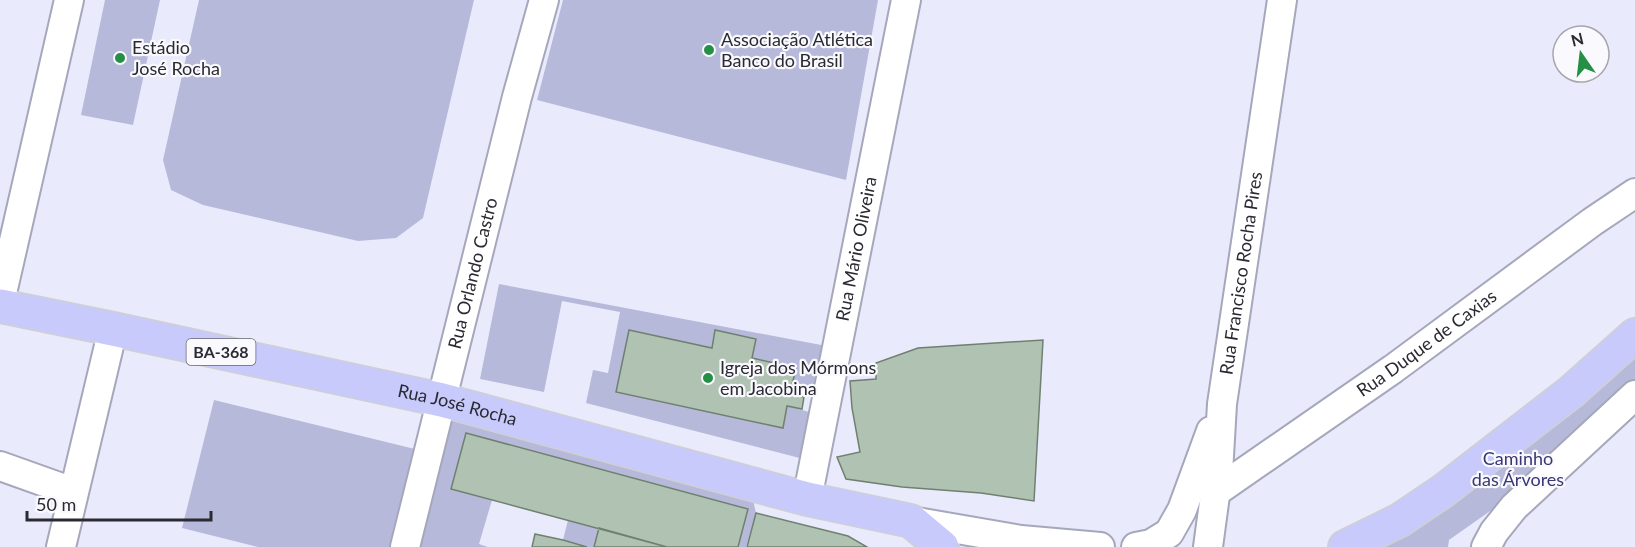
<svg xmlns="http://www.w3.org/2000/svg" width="1635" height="547" viewBox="0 0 1635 547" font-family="Lato,sans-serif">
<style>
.green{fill:#b7b9da}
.building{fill:#b0c2b2;stroke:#6f8071;stroke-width:1.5}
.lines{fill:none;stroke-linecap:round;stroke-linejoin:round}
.minor-casing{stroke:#a5a7bb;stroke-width:32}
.major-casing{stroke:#d0d0d2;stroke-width:36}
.minor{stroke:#fff;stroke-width:28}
.major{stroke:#c7cafb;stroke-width:33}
.poi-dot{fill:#258f46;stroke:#f9f9fe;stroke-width:2}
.labels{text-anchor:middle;stroke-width:4.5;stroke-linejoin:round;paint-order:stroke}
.shield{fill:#f9f9fe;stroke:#68686f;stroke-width:1.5}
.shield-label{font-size:16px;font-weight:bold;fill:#2a2a32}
.poi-label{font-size:18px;fill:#2a2a32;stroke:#f9f9fe;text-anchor:start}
.street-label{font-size:18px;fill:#2a2a32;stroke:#f9f9fe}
.park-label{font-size:18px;fill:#393875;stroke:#f9f9fe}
</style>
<rect width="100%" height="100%" fill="#e9ebfc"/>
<path class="green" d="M 105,0 L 160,0 L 133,125 L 81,115 Z
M 199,0 L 474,0 L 423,218 L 396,238 L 358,241 L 203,205 L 171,190 L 163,160 Z
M 563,0 L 878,0 L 846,180 L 537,100 Z
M 499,284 L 837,348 L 828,397 L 804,397 L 790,394 L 796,368 L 752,358 L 756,339 L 716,330 L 712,348 L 629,330 L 616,391 L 783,427 L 787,406 L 824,416 L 815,462 L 586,403 L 593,370 L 608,373 L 620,312 L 562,301 L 544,392 L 480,379 Z
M 1635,343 L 1635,384 L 1530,483 L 1449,540 L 1448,547 L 1359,547 Z
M 214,400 L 419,450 L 396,547 L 258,547 L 182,528 Z
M 438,414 L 752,495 L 756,513 L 746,547 L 738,547 L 748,509 L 466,433 L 451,489 L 492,500 L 479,544 L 488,547 L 405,547 Z
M 568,520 L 599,528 L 594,547 L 587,547 L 563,540 Z"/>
<path class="building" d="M 629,330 L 712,348 L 715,330 L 756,339 L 752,358 L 796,368 L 790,394 L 804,397 L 802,409 L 787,406 L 783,428 L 616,392 Z
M 1043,340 L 1034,501 L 981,493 L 902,487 L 846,479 L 837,457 L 860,452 L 852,408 L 850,381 L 876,379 L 876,363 L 918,348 Z
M 466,433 L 748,509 L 738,547 L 667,547 L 451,489 Z
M 756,513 L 848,536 L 867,547 L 747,547 Z
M 599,528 L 667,547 L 594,547 Z
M 535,534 L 563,540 L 587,547 L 532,547 Z"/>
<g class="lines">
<g class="minor-casing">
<g id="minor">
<path d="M 0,302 L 69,0"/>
<path d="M 0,466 L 73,492"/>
<path id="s1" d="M 1214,493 L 1393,369 L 1592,222 L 1635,193"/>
<path id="s2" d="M 807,499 L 906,0"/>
<path d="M 911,521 L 1021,540 L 1100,547"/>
<path d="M 61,547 L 113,329"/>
<path id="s3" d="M 405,547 L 517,97 L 544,0"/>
<path d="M 1136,547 L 1151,544 L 1169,533 L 1182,510 L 1211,431"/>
<path id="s4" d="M 1208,547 L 1218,473 L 1222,404 L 1282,0"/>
<path d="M 1486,547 L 1494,532 L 1514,507 L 1635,395"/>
</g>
</g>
<g class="major-casing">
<g id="major">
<path id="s5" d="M 0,306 L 113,329 L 442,400 L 807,499 L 911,521 L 942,547"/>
<path d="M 1345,547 L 1400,520 L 1443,491 L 1571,392 L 1635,335"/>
</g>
</g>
<use href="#minor" class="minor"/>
<use href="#major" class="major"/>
</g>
<g class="poi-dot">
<circle cx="709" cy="50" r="6"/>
<circle cx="120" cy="58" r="6"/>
<circle cx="708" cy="378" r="6"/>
</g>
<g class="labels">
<rect class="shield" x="186.5" y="339" width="69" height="26" rx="4.5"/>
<g class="shield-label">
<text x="221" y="358">BA-368</text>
</g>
<g class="poi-label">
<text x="721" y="46">Associação Atlética<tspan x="721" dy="21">Banco do Brasil</tspan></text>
<text x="132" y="54">Estádio<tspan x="132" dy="21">José Rocha</tspan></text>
<text x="720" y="374">Igreja dos Mórmons<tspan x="720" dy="21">em Jacobina</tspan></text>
</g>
<g class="street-label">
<text dy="6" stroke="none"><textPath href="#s2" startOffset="255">Rua Mário Oliveira</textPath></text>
<text dy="6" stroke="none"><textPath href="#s3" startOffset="282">Rua Orlando Castro</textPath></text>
<text dy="6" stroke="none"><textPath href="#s4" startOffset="276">Rua Francisco Rocha Pires</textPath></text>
<text dy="6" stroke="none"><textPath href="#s1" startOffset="260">Rua Duque de Caxias</textPath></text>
<text dy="6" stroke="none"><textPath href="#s5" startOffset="468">Rua José Rocha</textPath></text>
</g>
<g class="park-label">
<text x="1518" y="465">Caminho<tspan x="1518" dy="21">das Árvores</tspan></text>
</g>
</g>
<g transform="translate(1581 54) rotate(346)"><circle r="28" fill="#f9f9fe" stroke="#a6a6ac" stroke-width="1.5"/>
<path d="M0-4.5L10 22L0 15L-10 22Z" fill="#258f46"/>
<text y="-9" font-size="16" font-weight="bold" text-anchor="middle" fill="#2a2a32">N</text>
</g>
<path d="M27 511v9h184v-9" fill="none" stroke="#2a2a32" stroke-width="3"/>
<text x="36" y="511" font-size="18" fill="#2a2a32" stroke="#f9f9fe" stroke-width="4.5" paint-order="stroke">50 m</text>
</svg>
